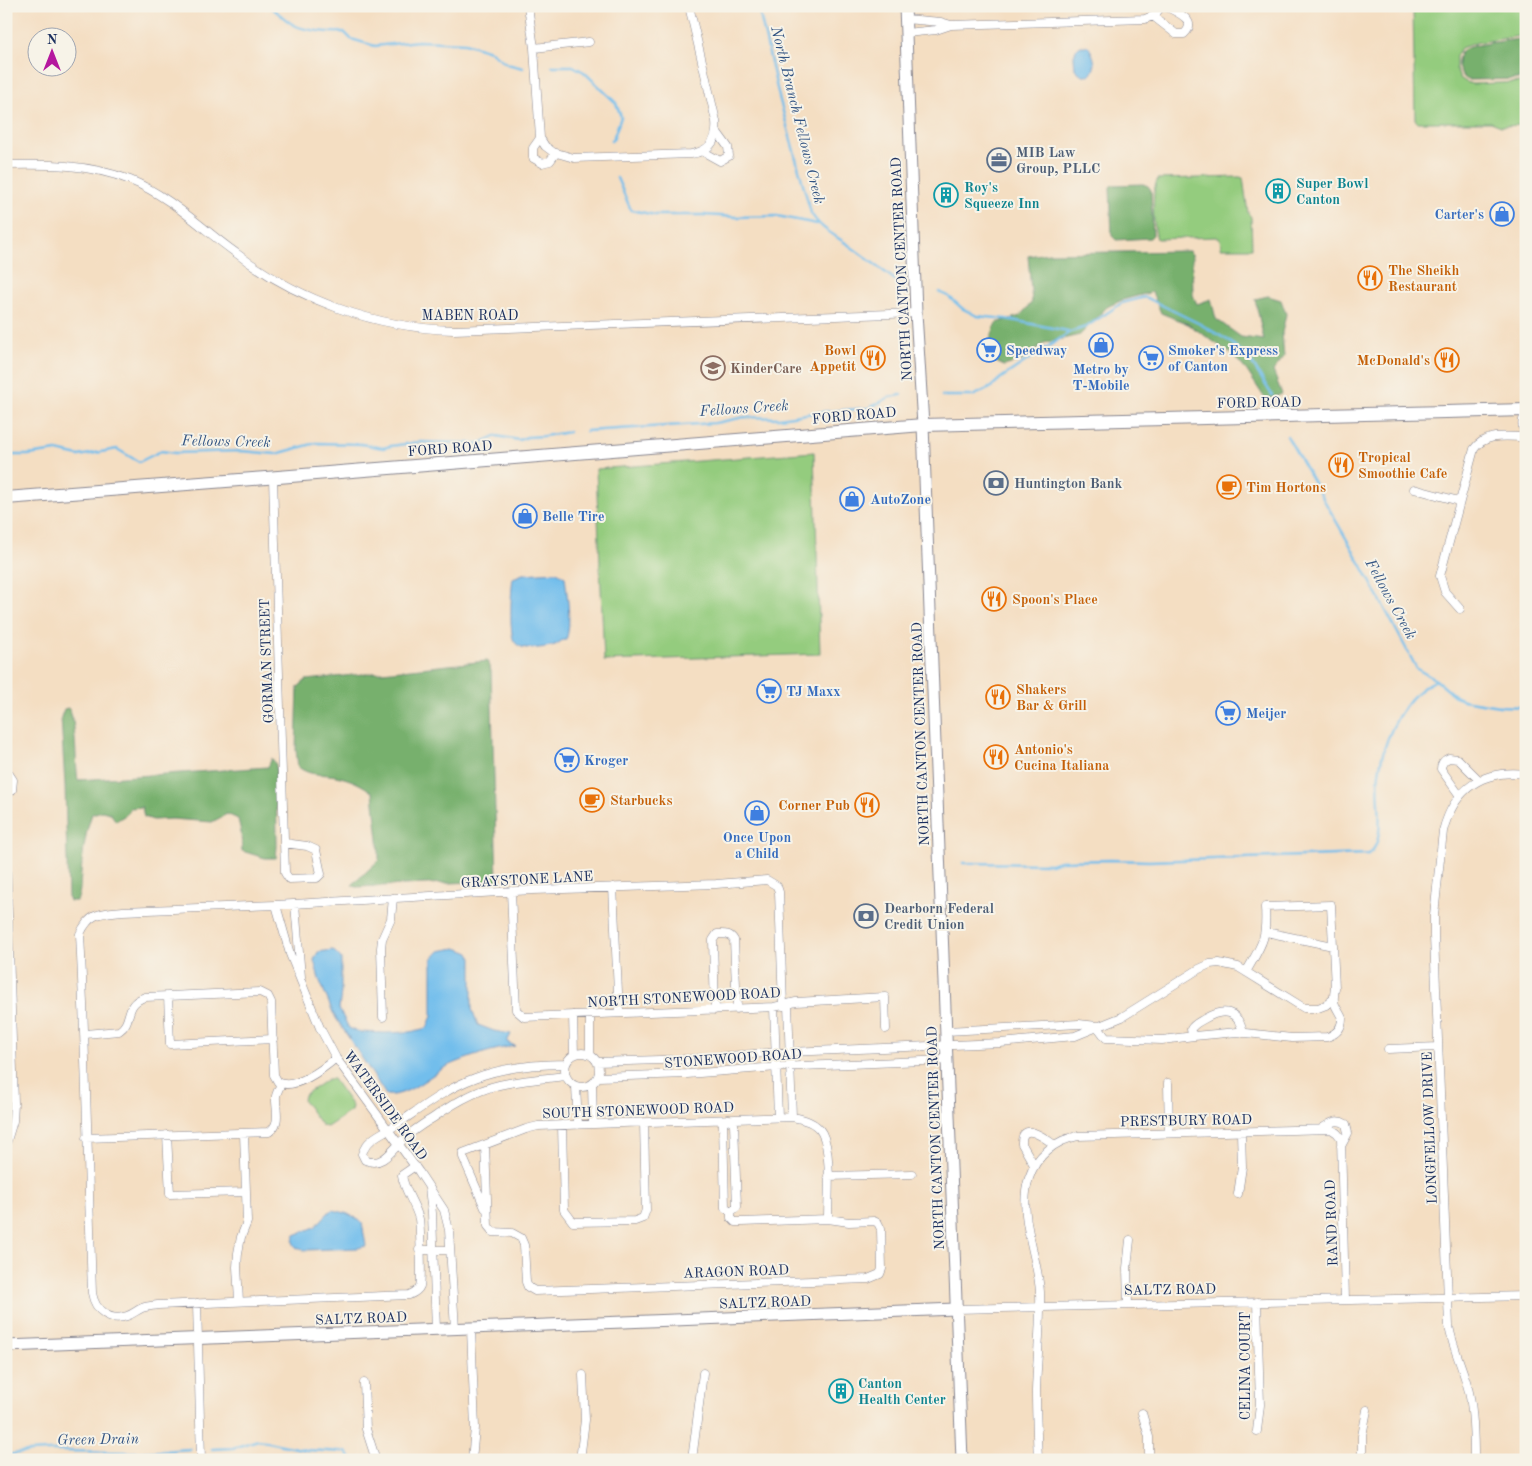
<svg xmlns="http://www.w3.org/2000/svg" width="1532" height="1466" viewBox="0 0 1532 1466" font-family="'Old Standard TT',serif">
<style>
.green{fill:#94cc7e;stroke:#587e6e}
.forest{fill:#77b06d;stroke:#497066}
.water{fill:#72beec;stroke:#4676a5}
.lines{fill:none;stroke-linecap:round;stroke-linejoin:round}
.stream{stroke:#72beec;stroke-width:2.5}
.street-casing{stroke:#888690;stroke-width:9}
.secondary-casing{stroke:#888690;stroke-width:13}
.primary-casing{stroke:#888690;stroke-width:14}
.street{stroke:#fff;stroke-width:8}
.secondary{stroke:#fff;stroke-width:11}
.primary{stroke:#fff;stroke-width:12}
.labels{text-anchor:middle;stroke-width:4;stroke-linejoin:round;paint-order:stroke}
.service-label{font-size:14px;font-weight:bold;fill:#4e5e75;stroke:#f7f3e8;text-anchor:start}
.culture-label{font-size:14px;font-weight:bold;fill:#0d838f;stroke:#f7f3e8;text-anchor:start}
.shop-label{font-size:14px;font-weight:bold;fill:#366cbe;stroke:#f7f3e8;text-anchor:start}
.street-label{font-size:14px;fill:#1b2f5e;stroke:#f7f3e8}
.food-label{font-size:14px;font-weight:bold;fill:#c56008;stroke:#f7f3e8;text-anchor:start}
.education-label{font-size:14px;font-weight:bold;fill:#785e54;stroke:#f7f3e8;text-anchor:start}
.water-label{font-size:15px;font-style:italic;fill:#315382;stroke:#f7f3e8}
</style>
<rect width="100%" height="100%" fill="#f7f3e8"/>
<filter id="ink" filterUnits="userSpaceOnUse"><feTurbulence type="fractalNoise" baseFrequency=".02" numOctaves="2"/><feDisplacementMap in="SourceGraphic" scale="10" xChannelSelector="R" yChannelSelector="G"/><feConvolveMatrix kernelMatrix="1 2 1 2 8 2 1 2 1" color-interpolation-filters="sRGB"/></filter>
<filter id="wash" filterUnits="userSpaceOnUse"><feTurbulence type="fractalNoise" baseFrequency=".0096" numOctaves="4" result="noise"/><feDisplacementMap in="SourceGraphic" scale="20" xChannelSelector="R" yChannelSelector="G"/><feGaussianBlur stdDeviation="1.12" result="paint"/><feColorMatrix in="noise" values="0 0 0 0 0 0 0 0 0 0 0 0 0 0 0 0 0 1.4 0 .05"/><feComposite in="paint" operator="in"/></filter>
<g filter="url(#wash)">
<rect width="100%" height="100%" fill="#f4dec2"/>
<path class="green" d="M 1413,6 L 1526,6 L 1526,35 L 1475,43 L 1461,48 L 1456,56 L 1456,69 L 1460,78 L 1466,82 L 1472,84 L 1526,82 L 1526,125 L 1501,126 L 1491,122 L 1417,122 L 1415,119 Z
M 1240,177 L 1243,178 L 1248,213 L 1251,217 L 1252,248 L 1221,248 L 1220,239 L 1217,237 L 1157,239 C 1153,227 1151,189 1158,179 Z
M 814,452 L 820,654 L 604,661 L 596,469 Z
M 328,1079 L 333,1079 L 352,1106 L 351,1111 L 327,1127 L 322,1126 L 303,1100 L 304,1095 Z"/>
<path class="forest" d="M 1526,38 L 1526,79 L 1468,80 C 1462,77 1459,72 1458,65 C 1458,60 1459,53 1463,50 C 1470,44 1514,40 1526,38 Z
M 1143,184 L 1148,186 L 1151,190 L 1153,235 L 1150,238 L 1116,240 L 1112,236 L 1110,187 L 1112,185 Z
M 1189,251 L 1192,254 L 1193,295 L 1197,304 L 1211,299 L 1216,319 L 1241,337 L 1264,340 L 1255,299 L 1268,296 L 1281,300 L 1286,314 L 1282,333 L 1284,357 L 1273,371 L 1282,394 L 1266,400 L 1247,371 L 1233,355 L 1188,324 L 1161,313 L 1152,292 L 1122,300 L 1107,307 L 1080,335 L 1044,343 L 1021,361 L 1004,366 L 994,361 L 990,340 L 996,323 L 1020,316 L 1032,302 L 1028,256 L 1049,253 Z
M 487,661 L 491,671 L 497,881 L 356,887 L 352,885 L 379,860 L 379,849 L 373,793 C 362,784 350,779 336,776 C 322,773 312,777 298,767 L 296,750 L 298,687 L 306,680 Z
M 68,708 C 77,718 75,764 78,780 L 268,767 L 272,758 L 276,765 L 277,846 L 276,858 L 265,858 L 242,851 L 241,832 L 238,819 L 227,814 L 212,822 L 172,819 L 153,820 L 144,817 L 142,807 L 130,808 L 127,814 L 116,821 L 110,813 L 102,811 L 92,814 C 85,833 83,853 81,873 C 80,883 81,892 77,901 L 69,901 L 68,898 L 65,786 L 61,717 L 64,709 Z"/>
<path class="water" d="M 1081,46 L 1088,46 C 1094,55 1098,66 1090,75 L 1082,75 L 1075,69 L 1074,56 L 1076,49 Z
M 557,572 L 565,577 C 567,594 572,624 566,640 C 560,640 560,643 555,645 C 548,647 536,649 528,648 C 523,648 517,646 514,641 C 509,632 511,590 513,578 L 523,574 Z
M 456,948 L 468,952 L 472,958 L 472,1009 L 478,1025 L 494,1031 L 511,1034 L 507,1042 L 515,1046 C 493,1049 469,1057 448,1066 C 429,1075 409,1097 386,1095 L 334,1015 L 319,979 L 314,960 L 318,952 L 333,950 L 341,958 L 341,992 L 339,1009 L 349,1028 L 358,1032 L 386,1033 L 410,1032 L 427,1028 L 432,1016 L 432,959 L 439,951 Z
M 333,1210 C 343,1212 355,1215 362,1223 L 366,1246 L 358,1248 L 306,1250 C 297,1250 290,1245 295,1235 L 315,1227 L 329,1212 Z"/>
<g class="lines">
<path class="stream" d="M 269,6 C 277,11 287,22 294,25 C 305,31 332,33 344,32 L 351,39 L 375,46 L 418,41 L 465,43 L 490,51 L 507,64 L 523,68
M 758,6 L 779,97 L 811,213 C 820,229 836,236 850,246 C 865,257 880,268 895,280
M 552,66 L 573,66 L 584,72 L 616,103 L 621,117 L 613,139 L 611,141
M 617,178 L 631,210 L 655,215 L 704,215 L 736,217 L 777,216 L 817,224
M 939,292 L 948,296 L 963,309 L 977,316 L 1006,319 L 1068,331
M 942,396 L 973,396 L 979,393 L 990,388 L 1001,378 L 1070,332 L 1086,327 L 1122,303 L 1145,297 L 1200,324 L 1229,341 L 1250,360 L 1272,395
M 586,431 L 715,423 L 745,417 L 779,418 L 820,412 L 869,408 L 890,397 L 901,395
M 1287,436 L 1362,566 L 1417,669 L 1436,680 L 1456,697 L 1463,700 L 1499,706 L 1526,707
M 6,455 L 28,455 L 57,451 L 79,456 L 117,449 L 139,462 L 161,451 L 175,453 L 241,451 L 276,454 L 316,443 L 361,444 L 383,448 L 391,446 L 419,442 L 469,443 L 476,445 L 496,436 L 519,440 L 527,437 L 544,436 L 569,432
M 963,863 L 1051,864 L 1060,861 L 1111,860 L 1149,861 L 1369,854 C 1388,839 1375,796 1379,773 C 1383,744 1397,710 1419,691 C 1424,686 1430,684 1436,680
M 212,1449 L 233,1448 L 258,1440 L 306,1450 L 346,1452 L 352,1460
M 6,1455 C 45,1448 86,1452 125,1452 C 147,1453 169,1450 190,1449"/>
</g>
</g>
<g filter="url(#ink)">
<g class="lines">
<g class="street-casing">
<path id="street" d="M 528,6 L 534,48 L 540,138 L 545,146 L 553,152 L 574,158 L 691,154 C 711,151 718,139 716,121 L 689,6
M 1153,16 L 1176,34 L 1184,34 C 1199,20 1176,12 1165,6
M 905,19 L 941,22 L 951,25 L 936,30 L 906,33
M 951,25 L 1145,19 L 1155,15 L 1161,6
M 534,48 L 589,42
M 540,138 L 533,148 L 533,158 L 542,163 L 550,161 L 556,153
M 702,151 L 720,161 L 729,156 L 728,147 L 717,132
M 6,165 C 48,164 90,164 130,180 C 170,196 201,228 236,253 C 298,300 375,328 454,330 L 916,313
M 1526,414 C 1521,421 1521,427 1526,434
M 273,478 L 285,873 L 289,879 L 317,878 L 321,874 L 316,850 L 307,846 L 284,843
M 1414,489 L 1459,501
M 1460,609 L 1445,592 L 1440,576 L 1474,449 C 1486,432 1508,437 1526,437
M 6,773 L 9,774 L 13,780 L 12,790 L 6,796
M 1460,796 L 1441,769 C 1441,764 1444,760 1449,758 L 1458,759 L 1479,780
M 6,855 L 14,1103 L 13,1121 L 6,1144
M 613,887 L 619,1013
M 511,891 L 516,1010 L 524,1017 L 774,1007 L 796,1002 L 885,997 L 886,1029
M 295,904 L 301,977
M 276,905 L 290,954 L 320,1028 L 336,1058 L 419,1172 L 444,1210 L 449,1230 L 455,1329
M 1266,932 L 1333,946
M 168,996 L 170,1044 L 273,1039
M 788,1005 L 792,1117
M 774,1007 L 778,1117
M 715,1010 L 713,940 L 717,934 C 724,934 730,933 734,940 L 737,1009
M 590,1014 L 590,1055
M 573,1015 L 574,1055
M 383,1017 L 381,948 L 382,939 L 391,919 L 393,898
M 946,1031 L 1079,1024 L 1097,1026 L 1106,1038 L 1162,1040 L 1194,1036 L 1237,1032 L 1292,1038 L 1327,1037 C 1337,1034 1342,1028 1342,1018 C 1335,1004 1332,1005 1335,988 L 1331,905 L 1265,907 C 1267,940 1262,944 1246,972
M 85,1034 L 119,1031 C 134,1021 123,1004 145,997 L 260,992 L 268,996 L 271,1002 L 274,1075 L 278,1082 C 294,1091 323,1069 336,1058
M 1192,1036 L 1191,1029 C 1194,1024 1199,1022 1204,1019 C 1223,1008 1238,1009 1243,1033
M 1388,1049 L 1438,1047
M565 1070a17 17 0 1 1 34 0a17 17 0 1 1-34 0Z
M 597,1062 L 691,1059 L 766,1053 L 1000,1043 L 1075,1036 L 1122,1017 L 1199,969 L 1210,964 L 1219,963 L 1238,967 L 1304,1008 L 1318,1008 L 1326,1005 L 1332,1000
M 566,1064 C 535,1064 504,1067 475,1078 C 447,1088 421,1108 396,1125 C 383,1133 367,1138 362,1154 L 365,1160 C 384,1169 395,1145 408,1135 C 416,1129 424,1123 433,1118 C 455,1102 482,1087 509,1083 C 528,1080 547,1078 566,1076
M 598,1077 L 687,1074 L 777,1067 L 947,1060
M 1168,1083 L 1169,1133
M 592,1084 L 593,1124
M 576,1086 L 578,1125
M 728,1119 L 734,1124 L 737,1207 L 731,1212 L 725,1208 L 723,1124 Z
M 562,1125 L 564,1210 L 573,1222 L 635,1221 L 643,1218 L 646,1210 L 644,1123
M 1321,1129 C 1330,1123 1336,1118 1346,1124 L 1348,1133 L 1341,1146
M 167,1135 L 170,1194 L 246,1192
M 86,1138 L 269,1132 C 282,1123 275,1109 276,1096 C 277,1092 279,1088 281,1084
M 485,1145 L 488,1226 L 493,1232 L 512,1233 L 521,1238 L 524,1245 L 526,1282 L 528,1287 L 535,1291 L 868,1279 L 880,1274 L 882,1269 L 881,1229 L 878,1223 L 874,1221 L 849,1222 L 828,1219 L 741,1222 L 735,1222 L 731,1218 L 731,1212
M 1034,1165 L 1022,1144 C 1021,1120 1045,1138 1053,1144
M 415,1166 L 402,1175 C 404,1191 415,1203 419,1219 C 420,1225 422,1281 420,1286 C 418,1291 414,1293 409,1295 L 158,1305 C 153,1306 147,1306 142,1308 C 137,1310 133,1314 127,1316 C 110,1322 95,1311 92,1293 C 88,1173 86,1054 80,934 C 90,912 101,913 123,911 L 276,905 L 533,890 L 716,884 L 767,880 L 777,886 L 779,892 L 783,1006
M 828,1176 L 912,1174
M 429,1188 L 432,1213 L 436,1330
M 1238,1194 L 1242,1167 L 1241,1132
M 485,1208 L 463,1157 L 463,1153 L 526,1129 L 538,1126 L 792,1117 C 803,1119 816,1122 822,1133 C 832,1152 828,1196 828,1219
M 419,1250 L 450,1250
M 239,1301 L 237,1267 L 238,1253 L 241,1237 L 247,1222 L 244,1133
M 197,1303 L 201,1460
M 1128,1305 L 1127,1268 L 1130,1240
M 956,1309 L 1526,1296
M 471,1329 L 475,1428 L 472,1460
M 364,1383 L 366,1429 L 376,1460
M 1142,1413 L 1149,1437 L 1149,1460
M 1257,1431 L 1260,1405 L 1257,1302
M 580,1460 L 585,1420 L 583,1375
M 692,1460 L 703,1373
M 1038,1460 C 1037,1437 1036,1414 1036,1391 C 1037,1358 1041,1325 1040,1292 C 1038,1256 1017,1214 1029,1178 C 1036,1156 1055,1140 1078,1136 L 1331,1129 L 1337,1133 L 1341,1138 L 1345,1300
M 1362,1460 L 1362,1436 L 1367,1410
M 1474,1460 C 1474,1439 1474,1418 1470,1397 C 1466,1373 1453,1351 1449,1326 L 1434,936 L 1434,915 L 1443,831 C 1454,789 1482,769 1526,774"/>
</g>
<g class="secondary-casing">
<path id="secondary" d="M 905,6 L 916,313 L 923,425 L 962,1460
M 6,1346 L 956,1309"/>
</g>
<g class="primary-casing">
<path id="primary" d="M 6,498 L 266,478 L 923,425 L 1526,410"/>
</g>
<use href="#street" class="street"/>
<use href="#secondary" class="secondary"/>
<use href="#primary" class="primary"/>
</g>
</g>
<defs>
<g id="office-ring" transform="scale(1.25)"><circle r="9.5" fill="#f7f3e8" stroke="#5c6f8a" stroke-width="1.5"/><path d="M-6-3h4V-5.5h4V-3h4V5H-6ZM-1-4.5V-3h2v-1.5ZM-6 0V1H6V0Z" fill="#5c6f8a"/></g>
<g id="building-ring" transform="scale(1.25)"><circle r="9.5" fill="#f7f3e8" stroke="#0f9aa8" stroke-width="1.5"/><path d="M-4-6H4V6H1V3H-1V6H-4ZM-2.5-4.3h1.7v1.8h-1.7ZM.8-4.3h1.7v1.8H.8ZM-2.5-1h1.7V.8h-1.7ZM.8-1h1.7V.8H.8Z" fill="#0f9aa8"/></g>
<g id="shop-ring" transform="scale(1.25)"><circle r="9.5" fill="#f7f3e8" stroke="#3f7fe0" stroke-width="1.5"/><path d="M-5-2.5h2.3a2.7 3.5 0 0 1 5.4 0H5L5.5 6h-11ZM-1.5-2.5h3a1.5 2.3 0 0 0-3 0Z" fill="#3f7fe0"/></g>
<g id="restaurant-ring" transform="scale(1.25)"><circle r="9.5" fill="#f7f3e8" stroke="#e8710a" stroke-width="1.5"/><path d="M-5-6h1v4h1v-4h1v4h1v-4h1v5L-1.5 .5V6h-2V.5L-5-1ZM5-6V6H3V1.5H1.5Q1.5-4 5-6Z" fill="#e8710a"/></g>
<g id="supermarket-ring" transform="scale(1.25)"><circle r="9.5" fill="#f7f3e8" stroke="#3f7fe0" stroke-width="1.5"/><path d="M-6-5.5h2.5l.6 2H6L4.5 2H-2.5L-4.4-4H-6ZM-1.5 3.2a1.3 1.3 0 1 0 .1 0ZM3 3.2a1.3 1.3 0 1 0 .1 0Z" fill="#3f7fe0"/></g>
<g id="school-ring" transform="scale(1.25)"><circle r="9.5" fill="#f7f3e8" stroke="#8d6e63" stroke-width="1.5"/><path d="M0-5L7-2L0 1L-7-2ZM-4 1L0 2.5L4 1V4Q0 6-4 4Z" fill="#8d6e63"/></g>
<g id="bank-ring" transform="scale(1.25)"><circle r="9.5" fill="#f7f3e8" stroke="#5c6f8a" stroke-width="1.5"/><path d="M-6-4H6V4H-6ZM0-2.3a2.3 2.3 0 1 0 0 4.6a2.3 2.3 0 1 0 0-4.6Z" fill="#5c6f8a"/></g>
<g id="cafe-ring" transform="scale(1.25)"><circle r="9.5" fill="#f7f3e8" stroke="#e8710a" stroke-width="1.5"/><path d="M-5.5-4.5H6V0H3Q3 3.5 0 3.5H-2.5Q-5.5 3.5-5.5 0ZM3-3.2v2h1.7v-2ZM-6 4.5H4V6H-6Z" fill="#e8710a"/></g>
</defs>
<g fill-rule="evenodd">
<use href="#office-ring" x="999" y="160"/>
<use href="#building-ring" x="1278" y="191"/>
<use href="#building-ring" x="946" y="195"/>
<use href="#shop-ring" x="1502" y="214"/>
<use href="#restaurant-ring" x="1370" y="278"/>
<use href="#shop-ring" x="1101" y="345"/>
<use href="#supermarket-ring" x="989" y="350"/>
<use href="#restaurant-ring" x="873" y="358"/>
<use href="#supermarket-ring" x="1151" y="358"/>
<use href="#restaurant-ring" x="1447" y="360"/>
<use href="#school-ring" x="713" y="368"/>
<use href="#restaurant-ring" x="1341" y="465"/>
<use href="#bank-ring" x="996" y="483"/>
<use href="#cafe-ring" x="1229" y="487"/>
<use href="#shop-ring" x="852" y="499"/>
<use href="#shop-ring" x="525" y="516"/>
<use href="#restaurant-ring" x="994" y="599"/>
<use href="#supermarket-ring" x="769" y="691"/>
<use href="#restaurant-ring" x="998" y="697"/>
<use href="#supermarket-ring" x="1228" y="713"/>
<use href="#restaurant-ring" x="996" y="757"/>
<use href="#supermarket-ring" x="567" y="760"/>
<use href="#cafe-ring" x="592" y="800"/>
<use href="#restaurant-ring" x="867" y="805"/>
<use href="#shop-ring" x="757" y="813"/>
<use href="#bank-ring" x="866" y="916"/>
<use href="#building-ring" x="841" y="1391"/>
</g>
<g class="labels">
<g class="service-label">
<text x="1016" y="157">MIB Law<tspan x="1016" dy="16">Group, PLLC</tspan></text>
<text x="1014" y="488">Huntington Bank</text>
<text x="884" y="913">Dearborn Federal<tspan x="884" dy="16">Credit Union</tspan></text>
</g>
<g class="culture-label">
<text x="1296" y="188">Super Bowl<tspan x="1296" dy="16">Canton</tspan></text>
<text x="964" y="192">Roy's<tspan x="964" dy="16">Squeeze Inn</tspan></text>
<text x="858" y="1388">Canton<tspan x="858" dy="16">Health Center</tspan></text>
</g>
<g class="shop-label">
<text x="1484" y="219" text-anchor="end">Carter's</text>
<text x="1006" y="355">Speedway</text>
<text x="1168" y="355">Smoker's Express<tspan x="1168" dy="16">of Canton</tspan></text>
<text x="1101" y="374" text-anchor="middle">Metro by<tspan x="1101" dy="16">T-Mobile</tspan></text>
<text x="870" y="504">AutoZone</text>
<text x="542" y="521">Belle Tire</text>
<text x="786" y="696">TJ Maxx</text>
<text x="1246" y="718">Meijer</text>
<text x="584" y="765">Kroger</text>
<text x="757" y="842" text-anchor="middle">Once Upon<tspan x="757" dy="16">a Child</tspan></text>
</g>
<g class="street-label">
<text transform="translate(901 269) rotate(-93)" y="5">NORTH CANTON CENTER ROAD</text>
<text x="470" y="320">MABEN ROAD</text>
<text transform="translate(1259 402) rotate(-1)" y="5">FORD ROAD</text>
<text transform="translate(854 415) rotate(-5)" y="5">FORD ROAD</text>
<text transform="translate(450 448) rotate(-4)" y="5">FORD ROAD</text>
<text transform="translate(266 661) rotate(-92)" y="5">GORMAN STREET</text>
<text transform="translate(920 734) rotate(-92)" y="5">NORTH CANTON CENTER ROAD</text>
<text transform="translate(527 879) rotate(-3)" y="5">GRAYSTONE LANE</text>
<text transform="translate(684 997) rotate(-3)" y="5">NORTH STONEWOOD ROAD</text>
<text transform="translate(733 1058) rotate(-4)" y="5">STONEWOOD ROAD</text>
<text transform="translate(386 1105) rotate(54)" y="5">WATERSIDE ROAD</text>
<text transform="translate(638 1110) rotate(-2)" y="5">SOUTH STONEWOOD ROAD</text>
<text transform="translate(1186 1120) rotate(-1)" y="5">PRESTBURY ROAD</text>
<text transform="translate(1429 1128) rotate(-92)" y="5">LONGFELLOW DRIVE</text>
<text transform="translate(935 1138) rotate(-92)" y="5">NORTH CANTON CENTER ROAD</text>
<text transform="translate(1331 1223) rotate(-92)" y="5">RAND ROAD</text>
<text transform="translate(736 1271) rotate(-2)" y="5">ARAGON ROAD</text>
<text transform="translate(1170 1289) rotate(-1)" y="5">SALTZ ROAD</text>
<text transform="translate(765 1302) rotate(-2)" y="5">SALTZ ROAD</text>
<text transform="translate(361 1318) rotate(-2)" y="5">SALTZ ROAD</text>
<text transform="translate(1245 1366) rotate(-90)" y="5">CELINA COURT</text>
</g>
<g class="food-label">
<text x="1388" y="275">The Sheikh<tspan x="1388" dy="16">Restaurant</tspan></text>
<text x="856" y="355" text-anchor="end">Bowl<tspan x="856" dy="16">Appetit</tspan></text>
<text x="1430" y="365" text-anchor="end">McDonald's</text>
<text x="1358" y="462">Tropical<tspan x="1358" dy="16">Smoothie Cafe</tspan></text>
<text x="1246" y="492">Tim Hortons</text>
<text x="1012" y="604">Spoon's Place</text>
<text x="1016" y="694">Shakers<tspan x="1016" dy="16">Bar &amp; Grill</tspan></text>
<text x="1014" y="754">Antonio's<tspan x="1014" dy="16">Cucina Italiana</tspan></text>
<text x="610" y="805">Starbucks</text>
<text x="850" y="810" text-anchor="end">Corner Pub</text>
</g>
<g class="education-label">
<text x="730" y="373">KinderCare</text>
</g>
<g class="water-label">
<text transform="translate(798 115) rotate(76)" y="5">North Branch Fellows Creek</text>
<text transform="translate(744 408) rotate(-4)" y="5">Fellows Creek</text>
<text transform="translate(226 441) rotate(1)" y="5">Fellows Creek</text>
<text transform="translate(1391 599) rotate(61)" y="5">Fellows Creek</text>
<text transform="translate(98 1439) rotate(-1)" y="5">Green Drain</text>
</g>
</g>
<rect width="1532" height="1466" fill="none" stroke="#f7f3e8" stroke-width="25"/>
<g transform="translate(52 52)"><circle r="24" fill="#f7f3e8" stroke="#9fa5b1"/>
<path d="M0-4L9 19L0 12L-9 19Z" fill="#b5179e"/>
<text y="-8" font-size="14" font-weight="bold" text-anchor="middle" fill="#1b2f5e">N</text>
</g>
</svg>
